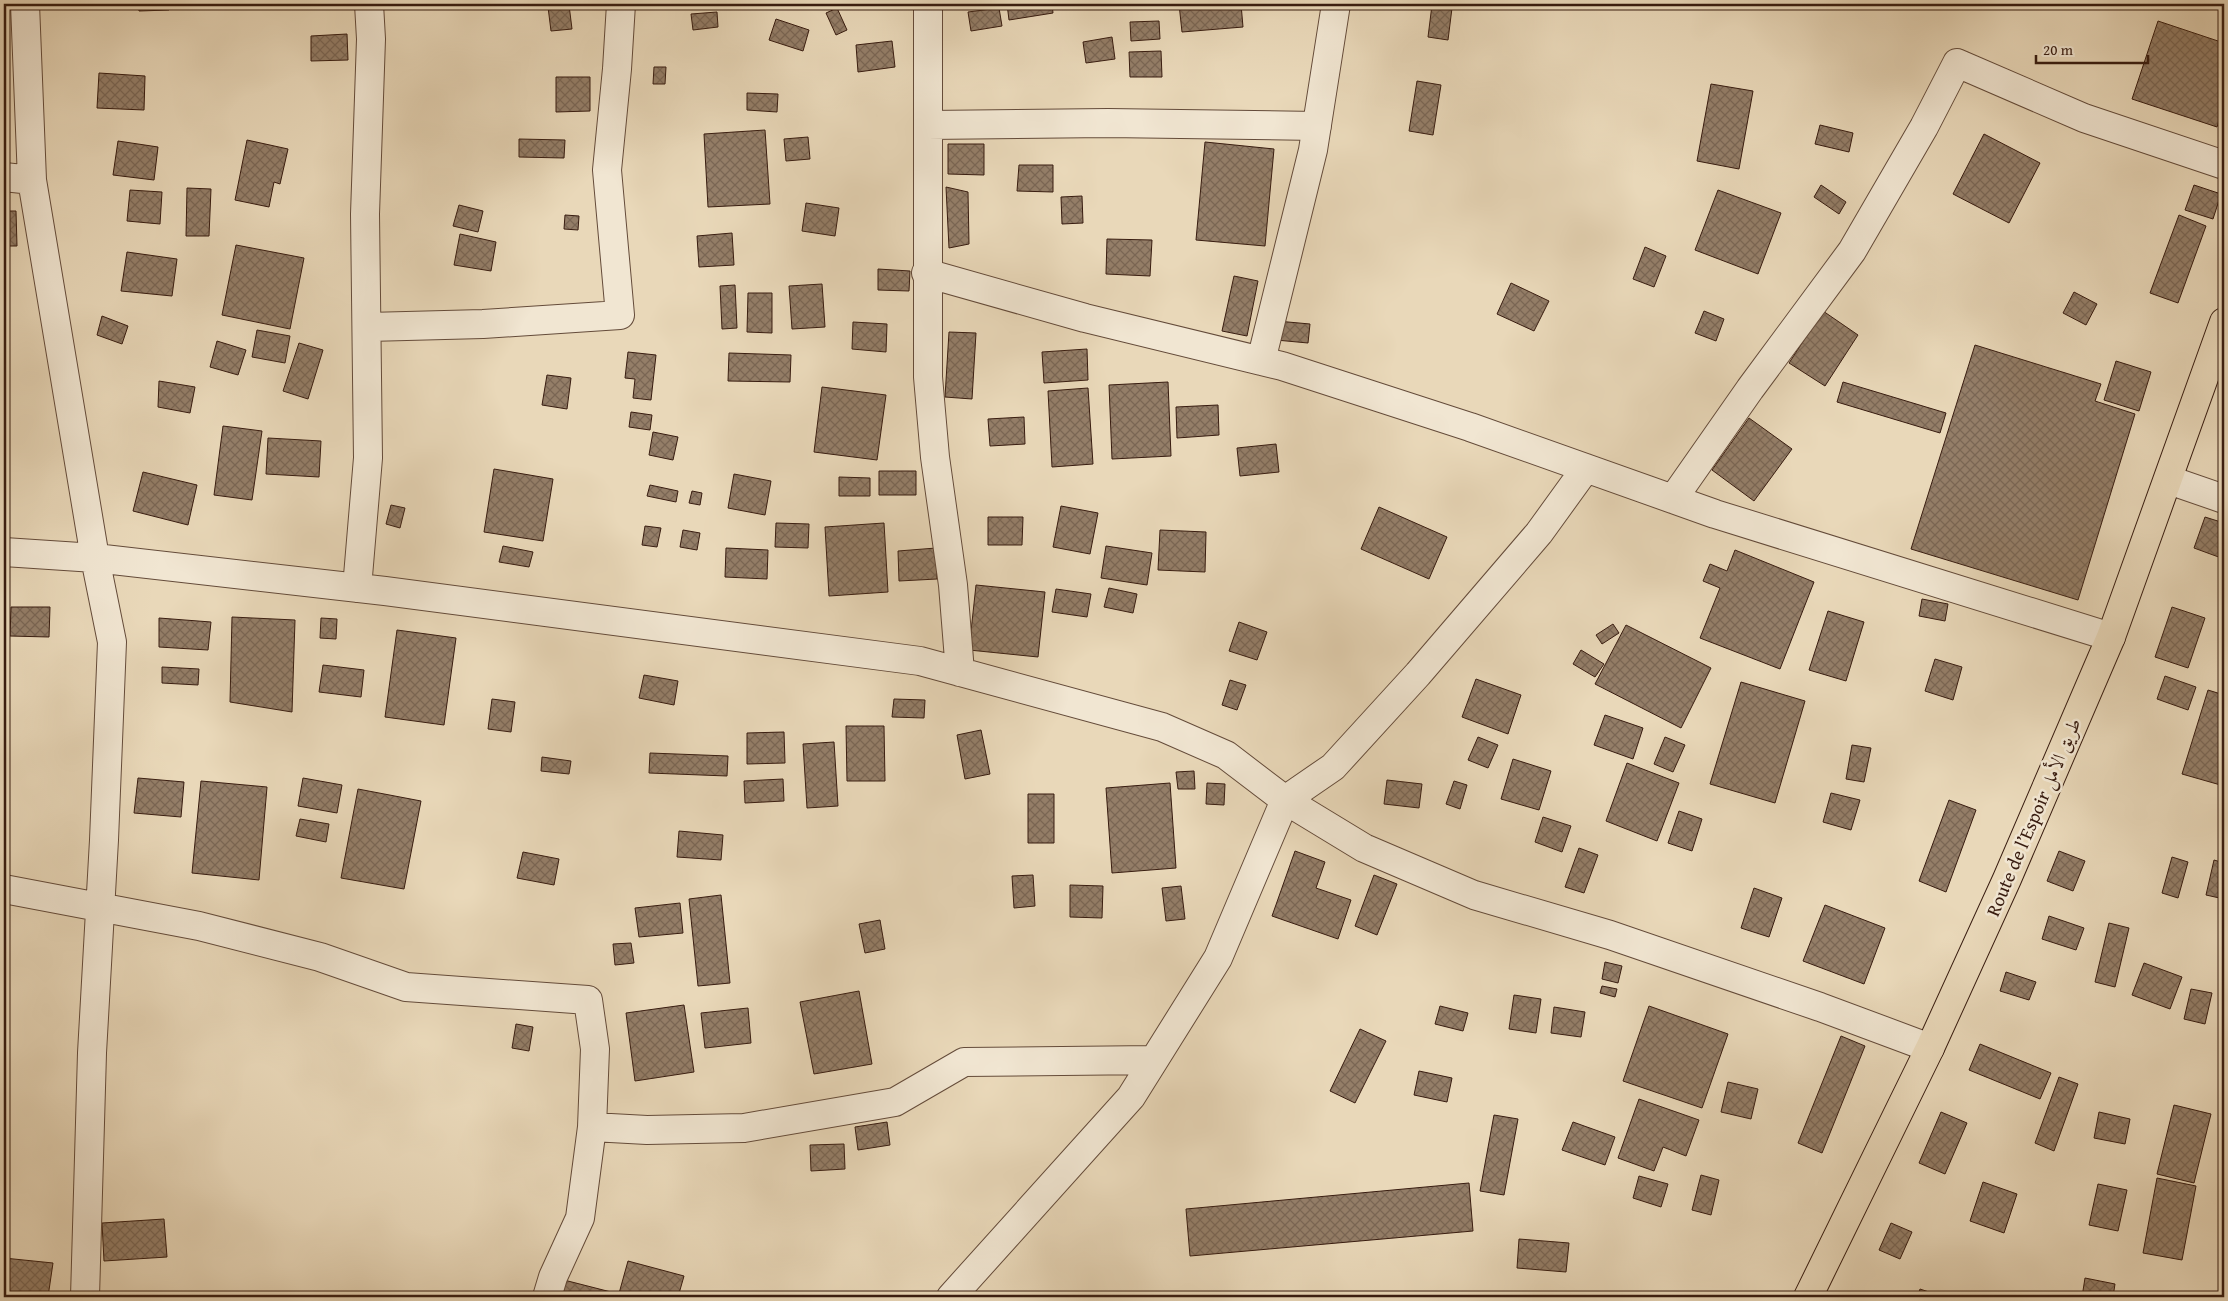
<svg xmlns="http://www.w3.org/2000/svg" width="2228" height="1301" viewBox="0 0 2228 1301" font-family="'Gentium Book Plus',Amiri,serif">
<style>
.building{fill:url(#building-cross-hatch);stroke:#381c10}
.lines{fill:none;stroke-linecap:round;stroke-linejoin:round}
.street-casing{stroke:#644b3a;stroke-width:30}
.highway-casing{stroke:#381c10;stroke-width:30}
.street{stroke:#f1e6d2;stroke-width:28}
.highway{stroke:#e9d8b9;stroke-width:28}
.labels{text-anchor:middle;stroke-width:5;stroke-linejoin:round;paint-order:stroke}
.street-label{font-size:19px;fill:#381c10;stroke:#f1e6d2}
</style>
<defs>
<pattern id="building-cross-hatch" width="8" height="8" patternUnits="userSpaceOnUse" patternTransform="scale(1.25)"><rect width="8" height="8" fill="#947e68"/><path d="M0 0l8 8M0 8l8-8" fill="none" stroke="#7a6654"/></pattern>
</defs>
<rect width="100%" height="100%" fill="#e9d8b9"/>
<filter id="stains"><feTurbulence type="fractalNoise" baseFrequency=".004" numOctaves="4"/><feColorMatrix values="0 0 0 0 .2 0 0 0 0 .09 0 0 0 0 .02 0 0 0 .5 -.17"/></filter>
<radialGradient id="worn" r=".72"><stop offset=".6" stop-color="#630" stop-opacity="0"/><stop offset="1" stop-color="#630" stop-opacity=".3"/></radialGradient>
<path class="building" d="M 138,4 L 169,4 L 169,10 L 139,11 Z
M 378,4 L 398,4 L 399,6 L 379,9 Z
M 1007,4 L 1052,4 L 1053,13 L 1009,20 Z
M 1179,4 L 1241,4 L 1243,27 L 1182,32 Z
M 569,5 L 572,29 L 551,31 L 548,7 Z
M 1432,5 L 1452,8 L 1448,40 L 1428,37 Z
M 837,8 L 847,30 L 836,35 L 826,13 Z
M 999,8 L 1002,26 L 971,31 L 968,12 Z
M 717,12 L 718,27 L 693,30 L 691,14 Z
M 776,19 L 809,30 L 803,51 L 769,40 Z
M 1159,21 L 1160,39 L 1131,41 L 1130,22 Z
M 2158,21 L 2224,43 L 2224,105 L 2217,127 L 2132,99 Z
M 347,34 L 348,60 L 311,61 L 311,36 Z
M 1112,37 L 1115,59 L 1086,63 L 1083,42 Z
M 892,41 L 895,67 L 858,72 L 856,45 Z
M 1161,51 L 1162,77 L 1130,77 L 1129,52 Z
M 654,67 L 666,67 L 665,84 L 653,84 Z
M 99,73 L 145,76 L 144,110 L 97,108 Z
M 556,77 L 590,77 L 590,111 L 556,112 Z
M 1417,81 L 1441,85 L 1433,135 L 1409,131 Z
M 1711,84 L 1753,91 L 1739,169 L 1697,161 Z
M 747,93 L 778,94 L 777,112 L 747,110 Z
M 2224,121 L 2224,137 L 2219,136 Z
M 1820,125 L 1853,133 L 1849,152 L 1815,144 Z
M 765,130 L 770,204 L 708,207 L 704,134 Z
M 1984,134 L 2040,163 L 2009,223 L 1953,194 Z
M 808,137 L 810,159 L 786,161 L 784,139 Z
M 519,139 L 565,140 L 564,158 L 519,157 Z
M 247,140 L 288,149 L 280,184 L 274,182 L 269,207 L 235,200 Z
M 118,141 L 158,147 L 154,180 L 113,175 Z
M 1205,142 L 1274,149 L 1265,246 L 1196,240 Z
M 948,144 L 984,144 L 984,175 L 948,174 Z
M 1019,165 L 1053,165 L 1053,192 L 1017,191 Z
M 1821,185 L 1846,202 L 1839,214 L 1814,197 Z
M 2194,185 L 2221,194 L 2213,219 L 2185,210 Z
M 946,187 L 968,192 L 969,244 L 949,248 Z
M 187,188 L 211,189 L 209,236 L 186,236 Z
M 130,190 L 162,192 L 160,224 L 127,221 Z
M 1718,190 L 1781,213 L 1758,274 L 1695,250 Z
M 1082,196 L 1083,223 L 1062,224 L 1061,197 Z
M 806,203 L 839,208 L 835,236 L 802,231 Z
M 459,205 L 483,211 L 478,232 L 453,226 Z
M 4,211 L 16,211 L 17,246 L 4,246 Z
M 565,215 L 579,216 L 578,230 L 564,229 Z
M 2179,215 L 2206,226 L 2178,303 L 2150,293 Z
M 732,233 L 734,265 L 699,267 L 697,236 Z
M 460,234 L 496,242 L 491,271 L 454,265 Z
M 1107,239 L 1152,240 L 1150,276 L 1106,274 Z
M 236,245 L 304,258 L 290,329 L 222,315 Z
M 1645,247 L 1666,256 L 1654,287 L 1633,279 Z
M 127,252 L 177,259 L 172,296 L 121,291 Z
M 4,258 L 7,258 L 8,283 L 4,283 Z
M 878,269 L 910,271 L 909,291 L 878,290 Z
M 1234,276 L 1258,281 L 1247,336 L 1222,331 Z
M 1511,283 L 1549,301 L 1534,331 L 1497,314 Z
M 822,284 L 825,327 L 792,329 L 789,286 Z
M 735,285 L 737,328 L 722,329 L 720,286 Z
M 2074,292 L 2097,304 L 2086,325 L 2063,313 Z
M 748,293 L 772,293 L 772,333 L 747,332 Z
M 1704,311 L 1724,319 L 1716,341 L 1695,333 Z
M 1823,311 L 1858,335 L 1825,386 L 1789,363 Z
M 102,316 L 128,326 L 122,344 L 97,335 Z
M 1277,321 L 1310,324 L 1308,343 L 1276,340 Z
M 853,322 L 887,324 L 886,352 L 852,349 Z
M 257,330 L 290,336 L 285,363 L 252,357 Z
M 949,332 L 976,333 L 972,399 L 945,397 Z
M 217,341 L 246,350 L 238,375 L 210,367 Z
M 299,343 L 323,350 L 308,399 L 283,391 Z
M 1975,345 L 2101,384 L 2095,401 L 2135,414 L 2078,600 L 1911,549 Z
M 1087,349 L 1088,380 L 1044,383 L 1042,352 Z
M 628,352 L 656,355 L 651,400 L 633,398 L 635,379 L 625,378 Z
M 729,353 L 791,355 L 790,382 L 728,381 Z
M 2116,361 L 2151,372 L 2139,411 L 2104,400 Z
M 547,375 L 571,378 L 567,409 L 542,405 Z
M 159,381 L 195,387 L 190,413 L 158,407 Z
M 1168,382 L 1171,456 L 1112,459 L 1109,385 Z
M 1843,382 L 1946,413 L 1940,433 L 1837,402 Z
M 822,387 L 886,395 L 877,460 L 814,452 Z
M 1088,388 L 1093,464 L 1052,467 L 1048,391 Z
M 1218,405 L 1219,435 L 1177,438 L 1176,407 Z
M 631,412 L 652,415 L 650,430 L 629,427 Z
M 1024,417 L 1025,444 L 990,446 L 988,419 Z
M 1749,418 L 1792,449 L 1754,501 L 1712,470 Z
M 223,426 L 262,431 L 252,500 L 214,495 Z
M 653,432 L 678,437 L 673,460 L 649,455 Z
M 268,438 L 321,441 L 319,477 L 266,474 Z
M 1276,444 L 1279,472 L 1240,476 L 1237,448 Z
M 494,469 L 553,479 L 543,541 L 484,532 Z
M 879,471 L 916,471 L 916,495 L 879,495 Z
M 143,472 L 197,485 L 188,525 L 133,511 Z
M 734,474 L 771,481 L 765,515 L 728,508 Z
M 839,477 L 870,478 L 870,496 L 839,496 Z
M 650,485 L 678,491 L 676,502 L 647,496 Z
M 692,491 L 702,493 L 700,505 L 689,503 Z
M 391,505 L 405,508 L 400,528 L 386,524 Z
M 1061,506 L 1098,513 L 1090,554 L 1053,547 Z
M 1379,507 L 1447,537 L 1429,579 L 1361,549 Z
M 988,517 L 1023,517 L 1022,545 L 988,545 Z
M 2205,517 L 2224,523 L 2224,559 L 2194,548 Z
M 776,523 L 809,524 L 808,548 L 775,547 Z
M 884,523 L 888,592 L 829,596 L 825,527 Z
M 645,526 L 661,528 L 657,547 L 642,545 Z
M 683,530 L 700,533 L 697,550 L 680,547 Z
M 1160,530 L 1206,532 L 1205,572 L 1158,570 Z
M 503,546 L 533,552 L 529,567 L 499,562 Z
M 1106,546 L 1152,553 L 1147,585 L 1101,578 Z
M 726,548 L 768,550 L 767,579 L 725,577 Z
M 936,548 L 937,579 L 899,581 L 898,551 Z
M 1735,550 L 1814,582 L 1780,669 L 1700,638 L 1720,588 L 1703,581 L 1710,564 L 1727,571 Z
M 976,585 L 1045,592 L 1038,657 L 969,650 Z
M 1109,588 L 1137,594 L 1133,613 L 1104,607 Z
M 1056,589 L 1091,594 L 1087,617 L 1052,612 Z
M 1922,599 L 1948,604 L 1945,621 L 1919,616 Z
M 11,607 L 50,607 L 49,637 L 10,636 Z
M 2172,607 L 2205,618 L 2188,668 L 2155,657 Z
M 1828,611 L 1864,622 L 1846,681 L 1809,670 Z
M 232,617 L 295,620 L 292,712 L 230,702 Z
M 159,618 L 211,622 L 208,650 L 159,647 Z
M 321,618 L 337,619 L 336,639 L 320,638 Z
M 1239,622 L 1267,632 L 1257,660 L 1229,651 Z
M 1613,624 L 1619,633 L 1602,644 L 1596,635 Z
M 1626,625 L 1711,668 L 1681,728 L 1595,684 Z
M 397,630 L 456,638 L 444,725 L 385,717 Z
M 1581,650 L 1604,664 L 1595,677 L 1573,664 Z
M 1935,659 L 1962,667 L 1953,700 L 1925,691 Z
M 323,665 L 364,670 L 361,697 L 319,692 Z
M 162,667 L 199,669 L 198,685 L 162,683 Z
M 644,675 L 678,681 L 674,705 L 639,698 Z
M 2165,676 L 2196,687 L 2188,710 L 2157,699 Z
M 1476,679 L 1521,695 L 1508,734 L 1462,717 Z
M 1230,680 L 1246,685 L 1237,710 L 1222,705 Z
M 1741,682 L 1805,701 L 1775,803 L 1710,784 Z
M 2208,690 L 2224,695 L 2224,786 L 2182,774 Z
M 492,699 L 515,702 L 511,732 L 488,729 Z
M 894,699 L 925,700 L 924,718 L 892,717 Z
M 1605,715 L 1643,728 L 1633,759 L 1594,745 Z
M 846,726 L 884,726 L 885,781 L 847,781 Z
M 981,730 L 990,774 L 965,779 L 957,735 Z
M 784,732 L 785,763 L 747,764 L 747,733 Z
M 1478,737 L 1498,745 L 1488,768 L 1468,760 Z
M 1665,737 L 1685,745 L 1673,772 L 1654,764 Z
M 834,742 L 838,806 L 807,808 L 803,744 Z
M 1852,745 L 1871,748 L 1864,782 L 1846,779 Z
M 650,753 L 728,756 L 727,776 L 649,773 Z
M 542,757 L 571,761 L 569,774 L 541,771 Z
M 1513,759 L 1551,771 L 1539,810 L 1501,799 Z
M 1627,763 L 1679,783 L 1657,841 L 1606,821 Z
M 1194,771 L 1195,789 L 1178,789 L 1176,772 Z
M 138,778 L 184,782 L 181,817 L 134,813 Z
M 303,778 L 342,785 L 337,813 L 298,806 Z
M 783,779 L 784,801 L 745,803 L 744,781 Z
M 1387,780 L 1422,784 L 1419,808 L 1384,804 Z
M 201,781 L 267,787 L 259,880 L 192,873 Z
M 1454,781 L 1467,785 L 1460,809 L 1446,804 Z
M 1170,783 L 1176,868 L 1112,873 L 1106,788 Z
M 1207,783 L 1225,784 L 1224,805 L 1206,804 Z
M 358,789 L 421,801 L 404,889 L 341,878 Z
M 1831,793 L 1860,800 L 1851,830 L 1823,822 Z
M 1028,794 L 1054,794 L 1054,843 L 1028,843 Z
M 1949,800 L 1976,810 L 1946,892 L 1919,881 Z
M 1679,811 L 1702,819 L 1692,851 L 1668,843 Z
M 1543,817 L 1571,826 L 1562,852 L 1535,842 Z
M 300,819 L 329,824 L 326,842 L 296,836 Z
M 679,831 L 723,835 L 721,860 L 677,857 Z
M 1579,848 L 1598,855 L 1584,893 L 1565,887 Z
M 1295,851 L 1325,862 L 1316,888 L 1351,900 L 1338,939 L 1272,916 Z
M 2059,851 L 2085,861 L 2073,891 L 2047,881 Z
M 523,852 L 559,859 L 554,885 L 517,878 Z
M 2172,857 L 2188,862 L 2178,898 L 2162,893 Z
M 2214,860 L 2224,863 L 2224,899 L 2206,895 Z
M 1033,875 L 1035,906 L 1014,908 L 1012,876 Z
M 1374,875 L 1397,884 L 1377,935 L 1355,926 Z
M 1070,885 L 1103,886 L 1102,918 L 1070,917 Z
M 1181,886 L 1185,919 L 1166,921 L 1162,888 Z
M 1754,888 L 1782,898 L 1769,937 L 1741,928 Z
M 721,895 L 730,983 L 698,986 L 689,899 Z
M 680,903 L 683,933 L 639,937 L 635,908 Z
M 1825,905 L 1885,928 L 1864,984 L 1803,961 Z
M 2049,916 L 2084,928 L 2076,950 L 2042,939 Z
M 880,920 L 885,949 L 865,953 L 859,924 Z
M 2109,923 L 2129,928 L 2115,987 L 2095,982 Z
M 631,943 L 634,963 L 615,965 L 613,944 Z
M 1605,962 L 1622,966 L 1618,983 L 1602,979 Z
M 2144,963 L 2182,977 L 2170,1009 L 2132,995 Z
M 2006,972 L 2036,982 L 2029,1000 L 2000,991 Z
M 1602,986 L 1617,989 L 1615,997 L 1600,993 Z
M 2191,989 L 2212,993 L 2205,1024 L 2184,1019 Z
M 859,991 L 872,1064 L 814,1074 L 800,1002 Z
M 1514,995 L 1541,999 L 1536,1033 L 1509,1029 Z
M 684,1005 L 694,1072 L 635,1081 L 626,1013 Z
M 1440,1006 L 1468,1013 L 1463,1031 L 1435,1024 Z
M 1649,1006 L 1728,1034 L 1702,1108 L 1623,1081 Z
M 1554,1007 L 1585,1012 L 1581,1037 L 1551,1033 Z
M 748,1008 L 751,1043 L 705,1048 L 701,1013 Z
M 516,1024 L 533,1027 L 529,1051 L 512,1048 Z
M 1360,1029 L 1386,1041 L 1355,1103 L 1330,1091 Z
M 1841,1036 L 1865,1046 L 1822,1153 L 1798,1143 Z
M 1980,1044 L 2051,1073 L 2040,1099 L 1969,1070 Z
M 1419,1071 L 1452,1078 L 1447,1102 L 1414,1095 Z
M 2059,1077 L 2078,1084 L 2054,1151 L 2035,1143 Z
M 1728,1082 L 1758,1089 L 1751,1119 L 1721,1112 Z
M 1639,1099 L 1699,1120 L 1686,1156 L 1663,1147 L 1654,1171 L 1618,1158 Z
M 2174,1105 L 2211,1114 L 2194,1183 L 2157,1174 Z
M 1941,1112 L 1967,1123 L 1945,1174 L 1919,1163 Z
M 2099,1112 L 2130,1119 L 2125,1144 L 2094,1138 Z
M 1494,1115 L 1518,1119 L 1504,1195 L 1480,1191 Z
M 887,1122 L 890,1145 L 858,1150 L 855,1127 Z
M 1573,1122 L 1615,1137 L 1605,1165 L 1562,1150 Z
M 844,1144 L 845,1169 L 811,1171 L 810,1145 Z
M 1701,1175 L 1719,1180 L 1711,1215 L 1692,1210 Z
M 1639,1176 L 1668,1184 L 1661,1207 L 1633,1198 Z
M 2157,1178 L 2196,1186 L 2182,1260 L 2143,1253 Z
M 1983,1182 L 2017,1194 L 2004,1233 L 1970,1221 Z
M 1469,1183 L 1473,1231 L 1190,1256 L 1186,1209 Z
M 2098,1184 L 2127,1190 L 2118,1231 L 2089,1225 Z
M 164,1219 L 167,1257 L 104,1261 L 102,1223 Z
M 1891,1223 L 1912,1232 L 1900,1259 L 1879,1250 Z
M 1519,1239 L 1569,1243 L 1566,1272 L 1517,1268 Z
M 4,1258 L 53,1263 L 48,1297 L 4,1297 Z
M 628,1261 L 684,1276 L 678,1297 L 618,1297 Z
M 2085,1278 L 2115,1284 L 2113,1297 L 2082,1297 Z
M 564,1280 L 611,1292 L 610,1297 L 560,1297 Z
M 1920,1289 L 1938,1295 L 1938,1297 L 1917,1297 Z"/>
<g class="lines">
<g class="street-casing">
<path id="street" d="M 25,4 L 32,180 L 95,558 L 112,642 L 104,840 L 92,1053 L 85,1297
M 928,4 L 928,377 L 935,457 L 953,585 L 960,672
M 928,125 L 1108,123 L 1317,126
M 4,177 L 32,180
M 926,273 L 1085,318 L 1282,366 L 1470,427 L 1715,514 L 2111,637
M 368,327 L 483,324 L 620,315 L 607,170 L 617,69 L 621,4
M 1261,361 L 1313,150 L 1336,4
M 2169,480 L 2224,499
M 1673,499 L 1750,389 L 1852,251 L 1924,127 L 1957,63 L 2084,118 L 2224,165
M 4,552 L 95,558 L 385,591 L 920,661 L 1162,727 L 1226,755 L 1285,800 L 1364,848 L 1474,895 L 1610,935 L 1820,1007 L 1930,1048
M 357,588 L 368,458 L 365,214 L 371,39 L 369,4
M 4,889 L 199,926 L 320,957 L 406,987 L 588,1000 L 595,1049 L 592,1127 L 580,1218 L 553,1277 L 547,1297
M 592,1127 L 647,1130 L 744,1128 L 895,1102 L 964,1062 L 1154,1060
M 951,1297 L 1131,1097 L 1218,958 L 1285,800 L 1333,767 L 1418,674 L 1539,533 L 1586,468"/>
</g>
<g class="highway-casing">
<path id="highway" d="M 1808,1297 L 1930,1048 L 2007,879 L 2111,637 L 2224,322"/>
</g>
<use href="#street" class="street"/>
<use href="#highway" class="highway"/>
</g>
<g class="labels">
<g class="street-label">
<text transform="translate(2033 817) rotate(-67)" y="7">Route de l’Espoir طريق الأمل</text>
</g>
</g>
<rect width="2228" height="1301" fill="none" stroke="#e9d8b9" stroke-width="20"/>
<rect x="5" y="5" width="2218" height="1291" fill="none" stroke="#381c10" stroke-width="2.5"/>
<rect x="10" y="10" width="2208" height="1281" fill="none" stroke="#381c10"/>
<path d="M2036 55v8h112v-8" fill="none" stroke="#381c10" stroke-width="2.5"/>
<text x="2043" y="55" font-size="15" fill="#381c10" stroke="#f1e6d2" stroke-width="4" paint-order="stroke">20 m</text>
<rect width="100%" height="100%" filter="url(#stains)"/>
<rect width="100%" height="100%" fill="url(#worn)"/>
</svg>
